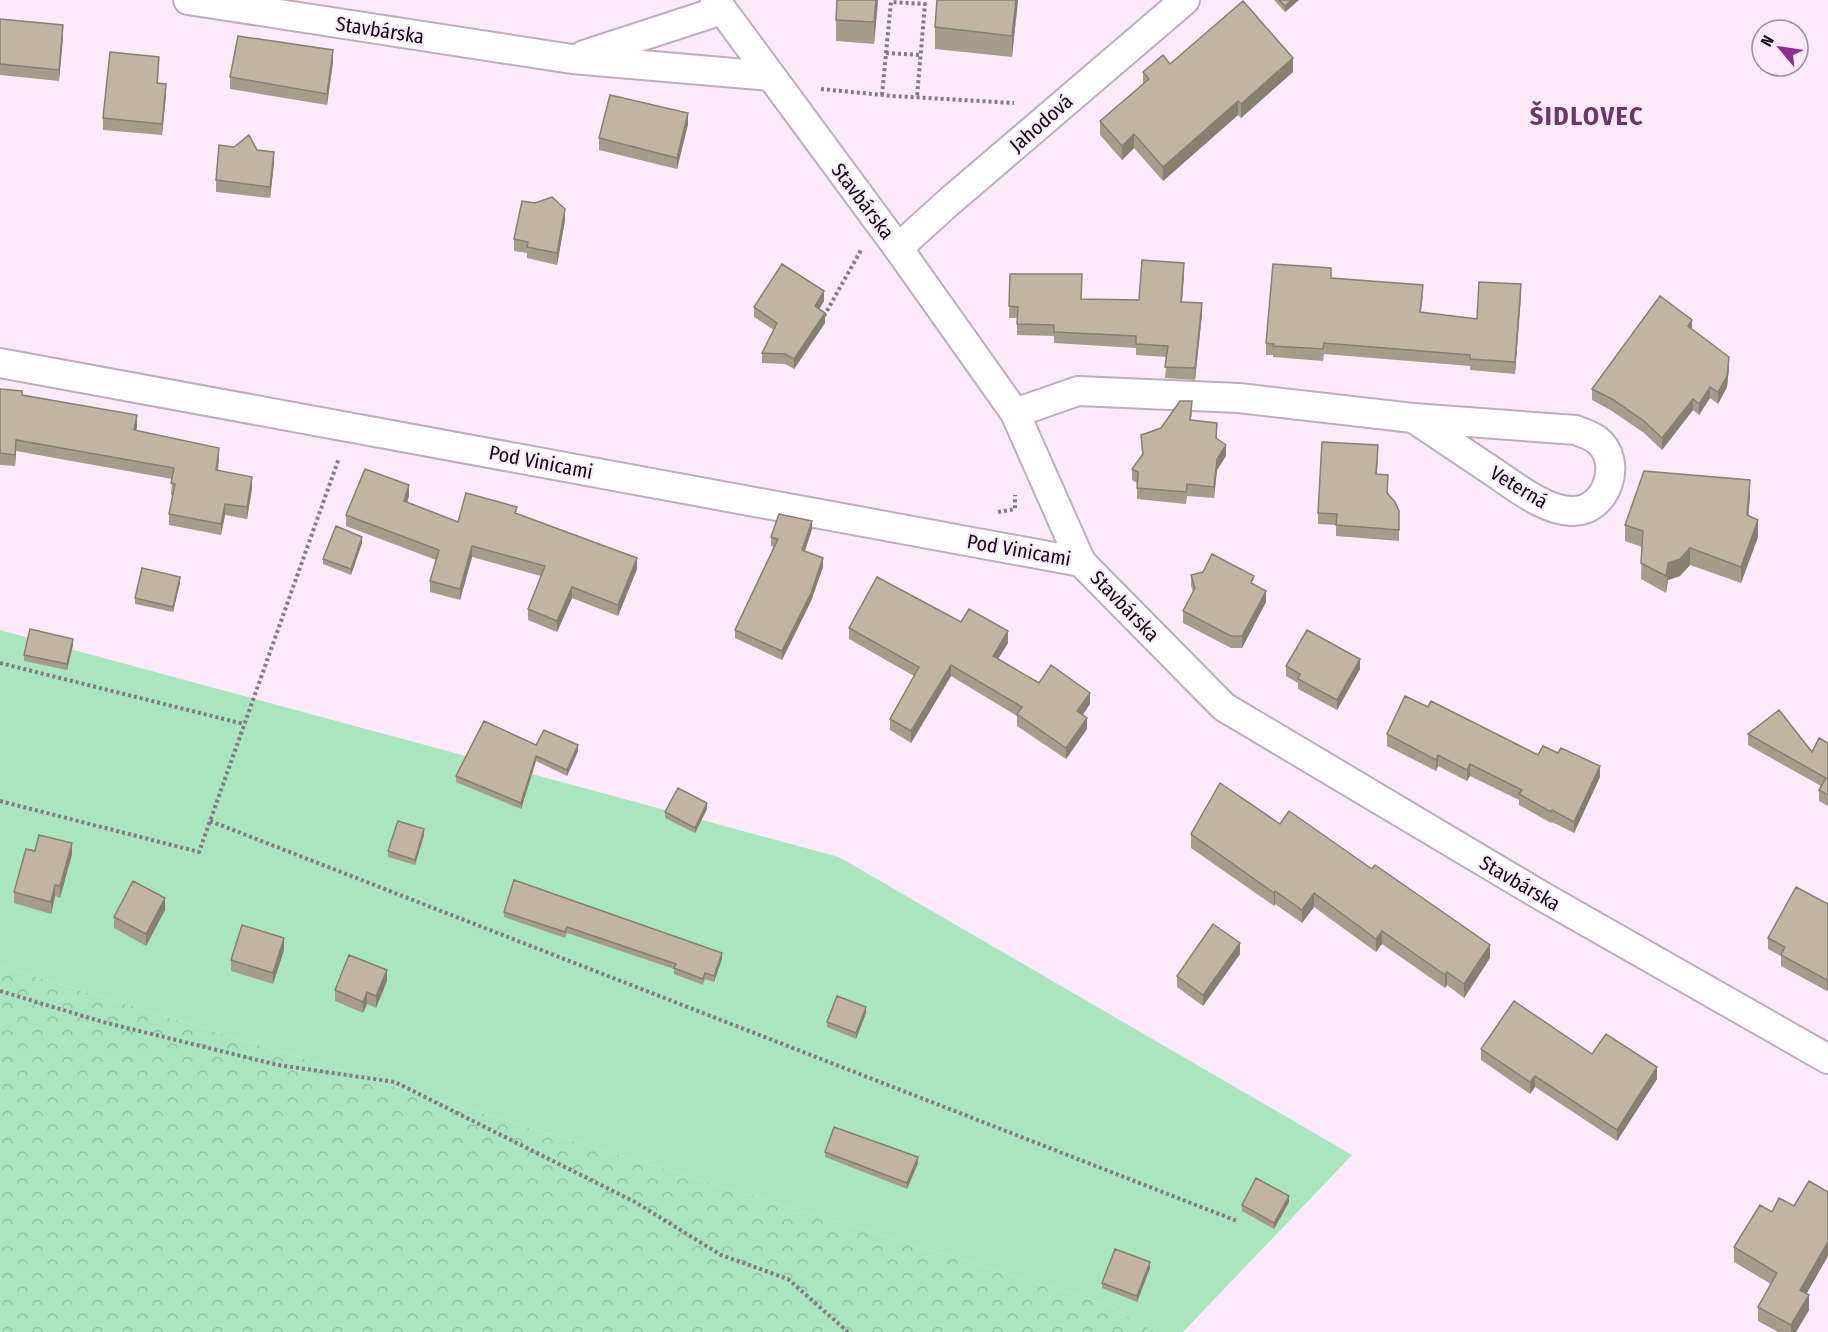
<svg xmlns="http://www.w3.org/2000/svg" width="1828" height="1332" viewBox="0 0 1828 1332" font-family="'Fira Sans Condensed',sans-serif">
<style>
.green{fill:#a9e6bd}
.forest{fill:url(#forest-crowns)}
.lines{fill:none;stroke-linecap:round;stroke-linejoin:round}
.street-casing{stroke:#beadbe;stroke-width:32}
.path{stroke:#847984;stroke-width:4;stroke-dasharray:3 3;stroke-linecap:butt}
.street{stroke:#fff;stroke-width:28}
.wall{fill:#a69c8a}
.shaded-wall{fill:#877f71}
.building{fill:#c1b5a1;stroke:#877f71;stroke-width:1.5}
.labels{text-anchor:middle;stroke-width:4.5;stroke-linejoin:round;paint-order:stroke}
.street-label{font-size:20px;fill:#0f0a0f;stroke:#fceafc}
.district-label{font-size:26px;font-weight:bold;letter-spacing:1.5px;fill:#693768;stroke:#fceafc}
</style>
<defs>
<pattern id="forest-crowns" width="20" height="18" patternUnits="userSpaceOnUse" patternTransform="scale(1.5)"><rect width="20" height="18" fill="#a9e6bd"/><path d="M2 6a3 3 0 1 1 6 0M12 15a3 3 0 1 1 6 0" fill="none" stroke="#90c4a1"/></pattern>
</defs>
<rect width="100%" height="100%" fill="#fceafc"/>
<path class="green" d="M 0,630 L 839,857 L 1352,1155 L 1183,1332 L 1155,1332 L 1106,1304 L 0,966 Z"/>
<path class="forest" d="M 0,966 L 1106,1304 L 1155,1332 L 0,1332 Z"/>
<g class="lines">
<g class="street-casing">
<path id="street" d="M 188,0 L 572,59 L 770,76
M 715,0 L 898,248 L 1015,413 L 1081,562 L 1224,707 L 1540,895 L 1828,1059
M 584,55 L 722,10
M 898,248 L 950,201 L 1185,0
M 0,363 L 1081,562
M 1015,413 L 1078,391 L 1239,398 L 1413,418 L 1576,430 C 1582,433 1591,435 1597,440 C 1624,461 1607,512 1572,511 C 1543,511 1510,482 1486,467 C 1462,451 1438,435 1413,418"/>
</g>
<path class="path" d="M 886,53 L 921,55
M 821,89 L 893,96 L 1014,103
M 882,95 L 891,2 L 925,4 L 917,97
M 824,316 L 861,250
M 998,512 L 1015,509 L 1015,495
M 0,663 L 244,724
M 0,801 L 199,852 L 339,458
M 210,821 L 1237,1221
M 0,991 L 103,1022 L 278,1065 L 395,1082 L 635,1202 L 721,1255 L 788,1279 L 848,1332"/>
<use href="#street" class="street"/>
</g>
<path class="wall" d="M 878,0 L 874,44 L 836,41 L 836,20 Z
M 1018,0 L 1012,57 L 935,49 L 935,27 Z
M 1274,0 L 1299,0 L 1285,12 Z
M 0,19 L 63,37 L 59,81 L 0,75 Z
M 333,62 L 327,105 L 230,89 L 230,77 Z
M 1170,64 L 1293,72 L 1241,118 L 1238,115 L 1163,181 L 1134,148 L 1122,160 L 1100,135 L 1100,121 L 1143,84 L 1143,72 Z
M 159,68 L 158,83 L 166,95 L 162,135 L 103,130 L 103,118 Z
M 688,124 L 677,169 L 599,150 L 599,138 Z
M 257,150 L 274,163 L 270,198 L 216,192 L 216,180 Z
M 565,220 L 557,265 L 527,258 L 527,253 L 514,251 L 514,239 Z
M 1010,274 L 1082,285 L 1081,299 L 1139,300 L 1184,274 L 1182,302 L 1202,314 L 1195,380 L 1165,378 L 1167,357 L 1136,355 L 1136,348 L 1054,343 L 1054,336 L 1017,335 L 1017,318 L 1009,318 Z
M 1331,278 L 1423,296 L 1421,312 L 1477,319 L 1521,296 L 1515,374 L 1470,370 L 1470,366 L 1324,354 L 1323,361 L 1273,357 L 1273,355 L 1266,355 L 1266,343 Z
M 824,301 L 819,309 L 825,323 L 794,369 L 785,364 L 762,363 L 762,353 L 774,330 L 754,317 L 754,307 Z
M 1692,329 L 1729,368 L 1727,387 L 1718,404 L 1710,398 L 1699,415 L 1693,410 L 1662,450 L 1644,433 L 1612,411 L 1592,400 L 1592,389 Z
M 0,389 L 137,426 L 136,431 L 219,460 L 217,471 L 252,488 L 247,519 L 225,515 L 221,535 L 169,525 L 169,514 L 173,495 L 171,495 L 172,479 L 16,451 L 15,466 L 0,465 Z
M 1192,412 L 1191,420 L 1217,435 L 1217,439 L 1226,456 L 1217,470 L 1214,498 L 1187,496 L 1186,504 L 1137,499 L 1137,483 L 1132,480 L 1132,469 L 1142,455 L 1141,435 L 1161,428 Z
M 1378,457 L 1377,474 L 1399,511 L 1399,541 L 1336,536 L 1336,525 L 1318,524 L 1318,513 Z
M 409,496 L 407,503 L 458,522 L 517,514 L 637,569 L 618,616 L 572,598 L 557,632 L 528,620 L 528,609 L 541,576 L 472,557 L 460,600 L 430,592 L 430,581 L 436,560 L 346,526 L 346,515 Z
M 1750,496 L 1748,516 L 1758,537 L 1741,583 L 1690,565 L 1680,576 L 1668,580 L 1666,593 L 1641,579 L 1642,547 L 1625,541 L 1625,525 Z
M 812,529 L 805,551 L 823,567 L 811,601 L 782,660 L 735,638 L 735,630 L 774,547 L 771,546 L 771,537 Z
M 362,543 L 351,575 L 323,564 L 323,559 Z
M 1191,575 L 1254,584 L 1266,602 L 1242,648 L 1231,648 L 1183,623 L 1183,611 L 1193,592 L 1191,586 Z
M 180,583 L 173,612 L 135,604 L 135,598 Z
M 961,622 L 1008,643 L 998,659 L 1039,683 L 1090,704 L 1083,715 L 1087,729 L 1066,759 L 1017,726 L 1017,716 L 951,676 L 911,743 L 890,730 L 890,719 L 914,676 L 849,639 L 849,628 Z
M 73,645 L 67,670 L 24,661 L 24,655 Z
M 1286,666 L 1360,669 L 1337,710 L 1298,689 L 1298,683 L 1286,676 Z
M 1428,707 L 1538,755 L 1600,777 L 1574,833 L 1552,822 L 1551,823 L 1519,805 L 1519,800 L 1470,776 L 1467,781 L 1438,766 L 1436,771 L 1387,746 L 1387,734 Z
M 1748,734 L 1812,752 L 1828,743 L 1828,806 L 1819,801 L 1819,790 L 1821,786 L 1748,745 Z
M 536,745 L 578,751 L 567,776 L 536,761 L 521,809 L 456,782 L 456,776 Z
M 707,809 L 695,833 L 665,818 L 665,812 Z
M 1280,824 L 1490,958 L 1464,998 L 1447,985 L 1445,988 L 1382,944 L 1376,952 L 1314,907 L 1302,923 L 1275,904 L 1274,906 L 1191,848 L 1191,834 Z
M 424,835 L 415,865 L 388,857 L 388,851 Z
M 35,851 L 72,854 L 60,898 L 55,896 L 51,914 L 14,903 L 14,892 Z
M 1828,904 L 1828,989 L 1827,991 L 1781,966 L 1781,956 L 1768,949 L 1768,938 Z
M 165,910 L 146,946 L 114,928 L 114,917 Z
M 504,912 L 722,959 L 714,982 L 705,979 L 703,985 L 674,974 L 674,969 L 567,933 L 565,938 L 504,917 Z
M 284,950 L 273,984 L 231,971 L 231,960 Z
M 1240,954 L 1203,1006 L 1177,987 L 1177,976 Z
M 387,981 L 376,1008 L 367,1004 L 363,1013 L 335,1001 L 335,990 Z
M 866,1013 L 856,1039 L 827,1027 L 827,1022 Z
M 1481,1049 L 1592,1054 L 1657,1079 L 1617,1141 L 1535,1087 L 1530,1094 L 1481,1060 Z
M 825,1152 L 918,1163 L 907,1189 L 825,1157 Z
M 1828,1192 L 1828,1256 L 1806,1294 L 1809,1310 L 1796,1332 L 1778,1332 L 1758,1321 L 1758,1307 L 1771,1284 L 1734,1262 L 1734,1247 L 1794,1206 Z
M 1289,1202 L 1274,1229 L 1242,1211 L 1242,1205 Z
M 1150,1268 L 1137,1302 L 1102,1288 L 1102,1283 Z"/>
<path class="shaded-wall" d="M 876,0 L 878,0 L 874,44 L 874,22 Z
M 1016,0 L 1018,0 L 1012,57 L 1012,36 Z
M 1292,0 L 1299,0 L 1285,12 L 1285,6 Z
M 63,25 L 63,37 L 59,81 L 59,70 Z
M 333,50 L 333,62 L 327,105 L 327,94 Z
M 1293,58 L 1293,72 L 1241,118 L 1241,104 Z
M 166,84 L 166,95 L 162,135 L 162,124 Z
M 1238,101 L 1238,115 L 1163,181 L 1163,167 Z
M 688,113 L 688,124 L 677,169 L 677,158 Z
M 1134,134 L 1134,148 L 1122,160 L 1122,146 Z
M 274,152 L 274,163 L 270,198 L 270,187 Z
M 565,209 L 565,220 L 557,265 L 557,253 Z
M 1184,263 L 1184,274 L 1181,313 L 1181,302 Z
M 1521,284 L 1521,296 L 1515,374 L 1515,362 Z
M 824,291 L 824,301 L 815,316 L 815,306 Z
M 1202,303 L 1202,314 L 1195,380 L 1195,368 Z
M 825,313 L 825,323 L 794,369 L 794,359 Z
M 1692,320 L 1692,331 L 1688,326 Z
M 1729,357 L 1729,368 L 1727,387 L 1718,404 L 1718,392 Z
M 1710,387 L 1710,398 L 1699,415 L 1699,404 Z
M 1693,399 L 1693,410 L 1662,450 L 1662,438 Z
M 137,415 L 137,426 L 134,442 L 134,430 Z
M 16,440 L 16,451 L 15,466 L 15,455 Z
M 1226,445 L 1226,456 L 1217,470 L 1214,498 L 1214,487 L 1217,459 Z
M 219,448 L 219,460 L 216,482 L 216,470 Z
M 252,477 L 252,488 L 247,519 L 247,507 Z
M 1750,480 L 1750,496 L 1747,532 L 1747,515 Z
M 409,485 L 409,496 L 404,512 L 404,501 Z
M 225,504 L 225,515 L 221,535 L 221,524 Z
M 1758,520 L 1758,537 L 1741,583 L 1741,567 Z
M 812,521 L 812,529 L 802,559 L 802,550 Z
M 362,537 L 362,543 L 351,575 L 351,569 Z
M 472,546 L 472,557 L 460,600 L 460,589 Z
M 1690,548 L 1690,565 L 1680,576 L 1668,580 L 1666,593 L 1668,563 Z
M 637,558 L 637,569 L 618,616 L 618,605 Z
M 823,558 L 823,567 L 811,601 L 782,660 L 782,651 Z
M 180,577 L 180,583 L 173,612 L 173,607 Z
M 572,587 L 572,598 L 557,632 L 557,621 Z
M 1266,591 L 1266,602 L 1242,648 L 1242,636 Z
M 1008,631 L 1008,643 L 993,667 L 993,656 Z
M 73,639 L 73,645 L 67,670 L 67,664 Z
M 1360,659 L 1360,669 L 1337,710 L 1337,700 Z
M 951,665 L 951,676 L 911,743 L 911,731 Z
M 1090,693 L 1090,704 L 1077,722 L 1077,711 Z
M 1087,718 L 1087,729 L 1066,759 L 1066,748 Z
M 578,745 L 578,751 L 567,776 L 567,770 Z
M 1438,755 L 1438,766 L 1436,771 L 1436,760 Z
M 536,756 L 536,761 L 521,809 L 521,803 Z
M 1470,764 L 1470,776 L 1467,781 L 1467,770 Z
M 1600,766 L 1600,777 L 1574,833 L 1574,822 Z
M 707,803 L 707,809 L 695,833 L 695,828 Z
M 424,829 L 424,835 L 415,865 L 415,860 Z
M 72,843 L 72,854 L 60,898 L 60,886 Z
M 55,885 L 55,896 L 51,914 L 51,902 Z
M 1275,891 L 1275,904 L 1274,906 L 1274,893 Z
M 1314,893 L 1314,907 L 1302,923 L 1302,910 Z
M 165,898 L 165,910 L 146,946 L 146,934 Z
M 1382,931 L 1382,944 L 1376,952 L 1376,939 Z
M 284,938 L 284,950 L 273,984 L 273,973 Z
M 1240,943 L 1240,954 L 1203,1006 L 1203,995 Z
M 1490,945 L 1490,958 L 1464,998 L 1464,984 Z
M 722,953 L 722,959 L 714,982 L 714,976 Z
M 387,970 L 387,981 L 376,1008 L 376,996 Z
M 1447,972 L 1447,985 L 1445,988 L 1445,975 Z
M 1828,978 L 1828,989 L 1827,991 L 1827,980 Z
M 367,992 L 367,1004 L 363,1013 L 363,1002 Z
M 866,1007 L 866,1013 L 856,1039 L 856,1033 Z
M 1657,1067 L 1657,1079 L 1617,1141 L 1617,1130 Z
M 1535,1076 L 1535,1087 L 1530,1094 L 1530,1082 Z
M 918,1157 L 918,1163 L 907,1189 L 907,1183 Z
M 1289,1196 L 1289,1202 L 1274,1229 L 1274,1223 Z
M 1828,1236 L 1828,1256 L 1800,1305 L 1800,1290 Z
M 1150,1262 L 1150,1268 L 1137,1302 L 1137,1296 Z
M 1809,1295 L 1809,1310 L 1796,1332 L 1791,1332 L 1791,1325 Z"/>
<path class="building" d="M 837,0 L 876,0 L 874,22 L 836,20 Z
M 937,0 L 1016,0 L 1012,36 L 935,27 Z
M 1279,0 L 1292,0 L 1285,6 Z
M 1243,1 L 1293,58 L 1241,104 L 1238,101 L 1163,167 L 1134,134 L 1122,146 L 1100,121 L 1149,79 L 1143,72 L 1163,55 L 1170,64 Z
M 0,19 L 63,25 L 59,70 L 0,64 Z
M 238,36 L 333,50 L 327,94 L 230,77 Z
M 110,52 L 159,57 L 157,83 L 166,84 L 162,124 L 103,118 Z
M 610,95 L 688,113 L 677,158 L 599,138 Z
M 249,135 L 257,150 L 274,152 L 270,187 L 216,180 L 219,145 L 234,147 Z
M 552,197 L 565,209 L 557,253 L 527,247 L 528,242 L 514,239 L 522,201 L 535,203 Z
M 1142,260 L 1184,263 L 1181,302 L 1202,303 L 1195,368 L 1165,367 L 1168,346 L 1136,344 L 1136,336 L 1054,332 L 1054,325 L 1017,324 L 1018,307 L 1009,306 L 1010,274 L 1082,274 L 1081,299 L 1139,300 Z
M 782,264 L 824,291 L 815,306 L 825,313 L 794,359 L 785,354 L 762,353 L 777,323 L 754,307 Z
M 1273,264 L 1331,268 L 1331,278 L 1423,285 L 1420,312 L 1477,319 L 1479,282 L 1521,284 L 1515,362 L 1470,359 L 1470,355 L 1324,343 L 1323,349 L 1273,346 L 1274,344 L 1266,343 Z
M 1660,296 L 1692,320 L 1688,326 L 1729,357 L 1727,376 L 1718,392 L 1710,387 L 1699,404 L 1693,399 L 1662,438 L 1644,421 L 1612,399 L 1592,389 Z
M 0,389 L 22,391 L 22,395 L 137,415 L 134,430 L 219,448 L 216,470 L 252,477 L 247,507 L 225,504 L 221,524 L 169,514 L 175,484 L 171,483 L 174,468 L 16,440 L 15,455 L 0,453 Z
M 1180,401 L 1192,401 L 1190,420 L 1217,423 L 1216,438 L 1226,445 L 1217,459 L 1214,487 L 1187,484 L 1186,492 L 1137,488 L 1138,472 L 1132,469 L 1143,454 L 1141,435 L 1161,428 Z
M 1322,442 L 1378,445 L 1376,474 L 1388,475 L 1387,493 L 1395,502 L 1399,511 L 1399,530 L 1336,525 L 1337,514 L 1318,513 Z
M 365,469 L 409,485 L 404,501 L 458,522 L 466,493 L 517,507 L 515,513 L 637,558 L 618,605 L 572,587 L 557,621 L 528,609 L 545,566 L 472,546 L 460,589 L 430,581 L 439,550 L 346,515 Z
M 1644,471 L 1750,480 L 1747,515 L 1758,520 L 1741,567 L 1690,548 L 1680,559 L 1668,563 L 1666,576 L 1641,563 L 1643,531 L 1625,525 Z
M 779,514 L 812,521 L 802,550 L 823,558 L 811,593 L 782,651 L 735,630 L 778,539 L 771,537 Z
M 336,526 L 362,537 L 351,569 L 323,559 Z
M 1212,554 L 1254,576 L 1251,583 L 1266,591 L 1242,636 L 1231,636 L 1183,611 L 1195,588 L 1191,575 L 1203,572 Z
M 142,568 L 180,577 L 173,607 L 135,598 Z
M 877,577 L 961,622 L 969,609 L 1008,631 L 993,656 L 1039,683 L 1051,665 L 1090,693 L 1077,711 L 1087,718 L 1066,748 L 1017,714 L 1022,707 L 951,665 L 911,731 L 890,719 L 919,667 L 849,628 Z
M 30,629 L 73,639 L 67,664 L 24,655 Z
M 1307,630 L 1360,659 L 1337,700 L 1298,679 L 1300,674 L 1286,666 Z
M 1405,696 L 1428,707 L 1431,701 L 1538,755 L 1543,746 L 1558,753 L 1561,748 L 1600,766 L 1574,822 L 1552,810 L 1551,812 L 1519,794 L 1522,790 L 1470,764 L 1467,770 L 1438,755 L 1436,760 L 1387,734 Z
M 1779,710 L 1812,752 L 1819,738 L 1828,743 L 1828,795 L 1819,790 L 1826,778 L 1748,734 Z
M 484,721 L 536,745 L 544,730 L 578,745 L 567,770 L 536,756 L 521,803 L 456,776 Z
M 1220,783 L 1280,824 L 1289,811 L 1372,869 L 1375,865 L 1490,945 L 1464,984 L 1447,972 L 1445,975 L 1382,931 L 1376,939 L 1314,893 L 1302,910 L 1275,891 L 1274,893 L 1191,834 Z
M 678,788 L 707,803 L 695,828 L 665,812 Z
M 398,821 L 424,829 L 415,860 L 388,851 Z
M 39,835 L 72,843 L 60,886 L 55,885 L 51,902 L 14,892 L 26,849 L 35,851 Z
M 514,880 L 722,953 L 714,976 L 705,973 L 703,979 L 674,968 L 676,964 L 567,927 L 565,932 L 504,912 Z
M 133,881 L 165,898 L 146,934 L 114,917 Z
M 1796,887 L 1828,904 L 1828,978 L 1827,980 L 1781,955 L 1785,947 L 1768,938 Z
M 1213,924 L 1240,943 L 1203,995 L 1177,976 Z
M 242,925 L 284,938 L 273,973 L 231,960 Z
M 349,955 L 387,970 L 376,996 L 367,992 L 363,1002 L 335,990 Z
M 837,996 L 866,1007 L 856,1033 L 827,1022 Z
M 1514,1001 L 1592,1054 L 1606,1034 L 1657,1067 L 1617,1130 L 1535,1076 L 1530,1082 L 1481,1049 Z
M 834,1127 L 918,1157 L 907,1183 L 825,1152 Z
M 1256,1178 L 1289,1196 L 1274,1223 L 1242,1205 Z
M 1809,1181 L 1828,1192 L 1828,1242 L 1800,1290 L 1809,1295 L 1791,1325 L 1758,1307 L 1777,1273 L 1734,1247 L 1760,1205 L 1772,1212 L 1779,1198 L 1794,1206 Z
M 1115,1249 L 1150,1262 L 1137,1296 L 1102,1283 Z"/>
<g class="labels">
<g class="street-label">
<text transform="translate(380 30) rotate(9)" y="7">Stavbárska</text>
<text transform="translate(1041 123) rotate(-41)" y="7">Jahodová</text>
<text transform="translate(863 201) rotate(53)" y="7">Stavbárska</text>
<text transform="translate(541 462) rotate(11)" y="7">Pod Vinicami</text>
<text transform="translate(1519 487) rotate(31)" y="7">Veterná</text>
<text transform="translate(1019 550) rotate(10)" y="7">Pod Vinicami</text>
<text transform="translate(1125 606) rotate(46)" y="7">Stavbárska</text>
<text transform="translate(1520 883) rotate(30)" y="7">Stavbárska</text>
</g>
<g class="district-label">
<text x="1587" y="125">ŠIDLOVEC</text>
</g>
</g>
<g transform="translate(1780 48) rotate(299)"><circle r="28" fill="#fceafc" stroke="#9d909d" stroke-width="1.5"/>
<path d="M0-4.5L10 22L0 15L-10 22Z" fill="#922c91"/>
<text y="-9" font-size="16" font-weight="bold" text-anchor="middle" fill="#0f0a0f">N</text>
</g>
</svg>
